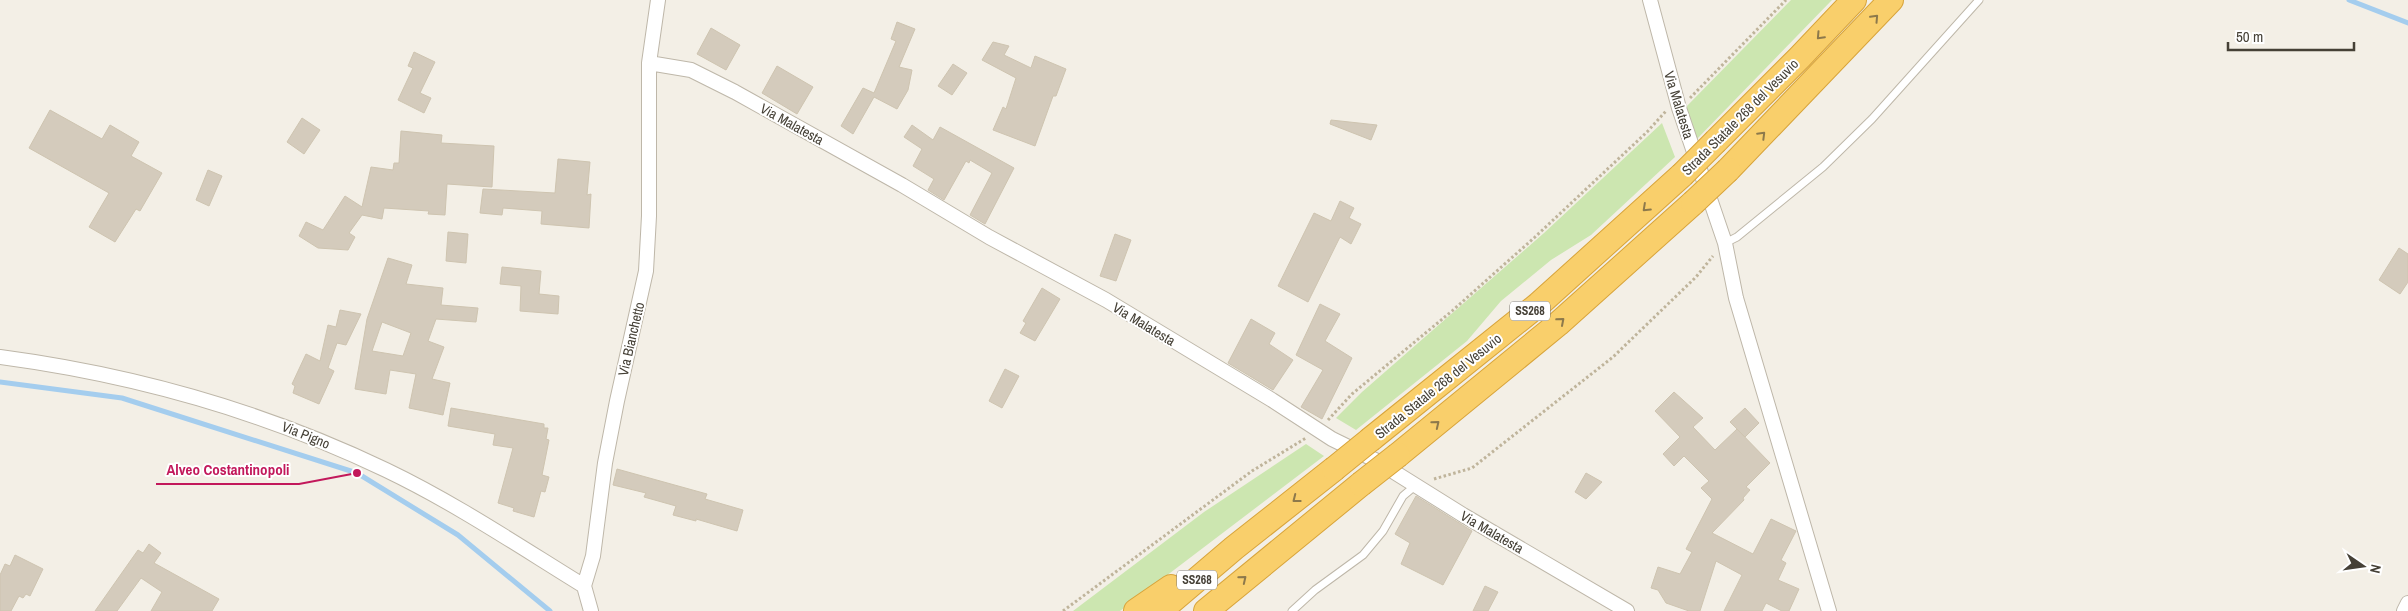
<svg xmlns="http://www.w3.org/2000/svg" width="2408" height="611" viewBox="0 0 2408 611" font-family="'Archivo Narrow',sans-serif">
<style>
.green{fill:#cce6b0}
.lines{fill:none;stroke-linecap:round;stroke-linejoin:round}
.stream{stroke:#a4cdee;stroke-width:5}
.building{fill:#d4cbbc;stroke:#cec4b0;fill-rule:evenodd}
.lane-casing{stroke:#beb7a9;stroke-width:9}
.street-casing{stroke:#beb7a9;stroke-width:16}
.highway-casing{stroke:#d8a43b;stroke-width:26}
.path{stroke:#bfb49b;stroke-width:3;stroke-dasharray:2.5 2.5;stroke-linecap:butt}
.lane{stroke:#fff;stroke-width:7}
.street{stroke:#fff;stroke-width:14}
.highway{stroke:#f9cf6b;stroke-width:24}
.highway-bridge-casing{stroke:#d8a43b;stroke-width:26;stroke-linecap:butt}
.highway-bridge{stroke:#f9cf6b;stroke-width:24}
.oneway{stroke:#8d794b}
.labels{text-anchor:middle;stroke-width:4;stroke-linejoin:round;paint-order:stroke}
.shield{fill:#fff;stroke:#7d7972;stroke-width:1}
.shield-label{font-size:12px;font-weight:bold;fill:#454036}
.street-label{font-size:14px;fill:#454036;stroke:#fff}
.leader{fill:none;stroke:#c2185b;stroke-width:2}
.callout-dot{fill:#c2185b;stroke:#fff;stroke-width:2}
.callout-label{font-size:15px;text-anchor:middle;font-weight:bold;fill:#c2185b;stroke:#fff;stroke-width:4;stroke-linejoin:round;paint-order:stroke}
</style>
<rect width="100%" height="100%" fill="#f3efe6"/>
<path class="green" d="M 1791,0 L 1832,0 L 1696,140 L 1686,107 Z
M 1662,123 L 1675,157 L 1591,235 L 1551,260 L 1501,301 L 1467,341 L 1356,430 L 1336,418 L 1362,392 L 1544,233 Z
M 1306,444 L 1324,456 L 1120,611 L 1073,611 L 1204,512 Z"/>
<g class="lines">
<path class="stream" d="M 2349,0 L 2408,23
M 0,382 L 122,398 L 357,473 L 458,535 L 550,611"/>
</g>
<path class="building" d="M 897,22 L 915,29 L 899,67 L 912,70 L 908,90 L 897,109 L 874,97 L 853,134 L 841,126 L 863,88 L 874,93 L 896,41 L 891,39 Z
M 711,28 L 740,45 L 726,70 L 697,54 Z
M 993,42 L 1009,46 L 1004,55 L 1031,68 L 1035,56 L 1066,69 L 1056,96 L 1053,96 L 1035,146 L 993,130 L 1003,107 L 1006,109 L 1016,78 L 982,60 Z
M 414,52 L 435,62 L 420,93 L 431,98 L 424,113 L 398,100 L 413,68 L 408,66 Z
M 953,64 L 967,73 L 952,95 L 938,86 Z
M 777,66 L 813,87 L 797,114 L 762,93 Z
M 50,110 L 102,139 L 110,125 L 139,142 L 131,156 L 162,173 L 140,211 L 136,209 L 115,242 L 89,227 L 109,193 L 29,148 Z
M 302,118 L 320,130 L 304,154 L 287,142 Z
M 1331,120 L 1377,125 L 1371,140 L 1330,124 Z
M 912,125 L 933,140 L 940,127 L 1014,168 L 985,224 L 970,215 L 992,173 L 970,160 L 969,163 L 966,161 L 944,200 L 928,190 L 934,179 L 913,166 L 922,149 L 904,137 Z
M 401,131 L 442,135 L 441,143 L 494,146 L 492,187 L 447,184 L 445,215 L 428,214 L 429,211 L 384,208 L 382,219 L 362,215 L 349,233 L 355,237 L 348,250 L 318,248 L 299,236 L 306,222 L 323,230 L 345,196 L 362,207 L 371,167 L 393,170 L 394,163 L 399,163 Z
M 558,159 L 590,162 L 587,195 L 591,194 L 589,228 L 541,224 L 542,211 L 503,208 L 502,215 L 480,213 L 483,189 L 555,193 Z
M 208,170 L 222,176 L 209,206 L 196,200 Z
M 1340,201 L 1354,208 L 1349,218 L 1361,224 L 1351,244 L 1340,237 L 1308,302 L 1278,286 L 1314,213 L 1331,221 Z
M 448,232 L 468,234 L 466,263 L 446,261 Z
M 1115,234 L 1131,240 L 1116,281 L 1100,276 Z
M 2399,248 L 2408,254 L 2408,282 L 2400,294 L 2379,280 Z
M 388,258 L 412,265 L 406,284 L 443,288 L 441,305 L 478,308 L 476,322 L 436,319 L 428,341 L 444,347 L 432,379 L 450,383 L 443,415 L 409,408 L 416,374 L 390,370 L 386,394 L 355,389 L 367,319 ZM 382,322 L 411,333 L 403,356 L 372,351 Z
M 502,267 L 541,271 L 539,294 L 559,296 L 558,314 L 520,311 L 521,286 L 500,284 Z
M 1042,288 L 1060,299 L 1035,341 L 1020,333 L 1026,323 L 1023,321 Z
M 1320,304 L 1340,314 L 1325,341 L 1352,358 L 1322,419 L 1301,407 L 1323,370 L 1296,355 Z
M 340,310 L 361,314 L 346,345 L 337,343 L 328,368 L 334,371 L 319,404 L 293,393 L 295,386 L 292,384 L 306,354 L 320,361 L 328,325 L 336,327 Z
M 1251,319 L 1275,333 L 1269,344 L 1293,360 L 1273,390 L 1228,363 Z
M 1005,369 L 1019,376 L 1002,408 L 989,401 Z
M 1674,392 L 1703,418 L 1693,427 L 1715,450 L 1737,429 L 1770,463 L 1746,487 L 1750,490 L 1743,498 L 1744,500 L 1712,533 L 1753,554 L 1771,519 L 1796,531 L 1781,560 L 1786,563 L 1778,580 L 1799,589 L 1789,611 L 1782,611 L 1766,603 L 1762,611 L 1724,611 L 1742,575 L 1716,561 L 1700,611 L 1689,611 L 1666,603 L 1658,590 L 1651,588 L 1658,567 L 1680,574 L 1692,552 L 1686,549 L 1712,499 L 1701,488 L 1709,481 L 1684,456 L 1674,466 L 1663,454 L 1680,437 L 1655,411 Z
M 451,408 L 544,424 L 544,428 L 548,428 L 546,439 L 549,440 L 542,475 L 549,477 L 545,492 L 541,491 L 534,517 L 513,511 L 514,508 L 498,503 L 513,448 L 493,445 L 495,434 L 448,426 Z
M 1745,408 L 1759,423 L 1745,437 L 1730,422 Z
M 617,469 L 707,494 L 705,499 L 743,510 L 737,531 L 696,519 L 696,521 L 673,515 L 676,506 L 644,497 L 646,493 L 613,485 Z
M 1586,473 L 1602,482 L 1586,499 L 1575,492 Z
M 1416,496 L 1472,531 L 1443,585 L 1401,564 L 1410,543 L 1395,534 Z
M 149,544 L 161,553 L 154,563 L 219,599 L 212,611 L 151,611 L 162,592 L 141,578 L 117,611 L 95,611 L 138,550 L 143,553 Z
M 15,555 L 43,569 L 30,596 L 26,594 L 23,598 L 19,596 L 11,611 L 0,611 L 0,575 L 5,564 L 10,566 Z
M 1485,586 L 1498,592 L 1488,611 L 1473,611 Z"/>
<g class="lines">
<g class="lane-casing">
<path id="lane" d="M 1725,243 L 1737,237 L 1823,167 L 1872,119 L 1979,0
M 1292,611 L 1315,590 L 1363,555 L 1383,531 L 1403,496 L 1416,485"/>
</g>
<g class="street-casing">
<path id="street" d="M 1650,0 L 1679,108 L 1725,243 L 1736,298 L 1829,611
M 649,63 L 691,70 L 735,92 L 902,185 L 989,237 L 1106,300 L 1272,400 L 1332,439 L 1375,460 L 1463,515 L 1627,611
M 0,357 C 135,375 263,411 386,470 C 455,503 519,546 584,586
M 591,611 L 584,586 L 593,556 L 605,463 L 617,401 L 646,271 L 649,216 L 649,63 L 658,0
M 2404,611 L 2408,603"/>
</g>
<g class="highway-casing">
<path id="highway" d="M 1716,141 L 1800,57 L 1854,0
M 1728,170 L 1891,0
M 1371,439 L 1539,304 L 1682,175
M 1398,455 L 1558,324 L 1693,203
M 1136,611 L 1171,587
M 1160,611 L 1234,548 L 1334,469
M 1206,611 L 1361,484"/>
</g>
<path class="path" d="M 1690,98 L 1786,0
M 1328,420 L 1352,394 L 1452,311 L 1535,237 L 1647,132 L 1666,111
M 1434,479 L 1472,468 L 1613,357 L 1696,277 L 1713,256
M 1063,611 L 1252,471 L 1306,438"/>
<use href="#lane" class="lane"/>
<use href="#street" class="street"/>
<use href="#highway" class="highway"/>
<g class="highway-bridge-casing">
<path id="highway-bridge" d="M 1682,175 L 1716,141
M 1693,203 L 1728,170
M 1334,469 L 1371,439
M 1361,484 L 1398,455"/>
</g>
<use href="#highway-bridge" class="highway-bridge"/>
</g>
<defs><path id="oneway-chevron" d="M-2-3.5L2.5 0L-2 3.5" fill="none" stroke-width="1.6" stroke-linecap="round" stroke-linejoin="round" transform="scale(1.25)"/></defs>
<g class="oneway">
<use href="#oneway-chevron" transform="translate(1875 18) rotate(-47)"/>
<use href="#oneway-chevron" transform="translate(1820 36) rotate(133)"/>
<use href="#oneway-chevron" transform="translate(1762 135) rotate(-45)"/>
<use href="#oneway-chevron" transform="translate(1646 208) rotate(137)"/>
<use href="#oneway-chevron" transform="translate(1561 321) rotate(-41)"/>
<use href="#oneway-chevron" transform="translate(1436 424) rotate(-39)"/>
<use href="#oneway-chevron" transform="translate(1296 499) rotate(142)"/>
<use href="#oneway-chevron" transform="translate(1243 579) rotate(-39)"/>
</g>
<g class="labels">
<g class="shield">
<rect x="1510" y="301.5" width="40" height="19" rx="4"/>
<rect x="1177" y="570.5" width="40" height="19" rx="4"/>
</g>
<g class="shield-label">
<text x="1530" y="315">SS268</text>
<text x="1197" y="584">SS268</text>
</g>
<g class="street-label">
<text transform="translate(1679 105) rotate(73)" y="5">Via Malatesta</text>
<text transform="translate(1740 117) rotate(-45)" y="5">Strada Statale 268 del Vesuvio</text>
<text transform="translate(792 124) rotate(29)" y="5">Via Malatesta</text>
<text transform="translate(1144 324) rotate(31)" y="5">Via Malatesta</text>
<text transform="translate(631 339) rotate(-77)" y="5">Via Bianchetto</text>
<text transform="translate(1438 386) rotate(-39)" y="5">Strada Statale 268 del Vesuvio</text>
<text transform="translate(306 435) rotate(22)" y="5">Via Pigno</text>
<text transform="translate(1492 532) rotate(30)" y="5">Via Malatesta</text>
</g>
</g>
<path class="leader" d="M357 473L299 484H156"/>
<circle class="callout-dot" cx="357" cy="473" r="5"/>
<g class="callout-label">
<text x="228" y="475">Alveo Costantinopoli</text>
</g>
<g transform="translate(2363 566) rotate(103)" stroke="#ffffff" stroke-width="4" paint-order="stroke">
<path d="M0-4L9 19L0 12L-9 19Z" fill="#454036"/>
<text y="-8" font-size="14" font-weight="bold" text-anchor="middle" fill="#454036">N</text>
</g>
<path d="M2228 42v8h126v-8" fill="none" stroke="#454036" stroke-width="2.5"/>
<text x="2236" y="42" font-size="15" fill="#454036" stroke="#ffffff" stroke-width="4" paint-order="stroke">50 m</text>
</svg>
